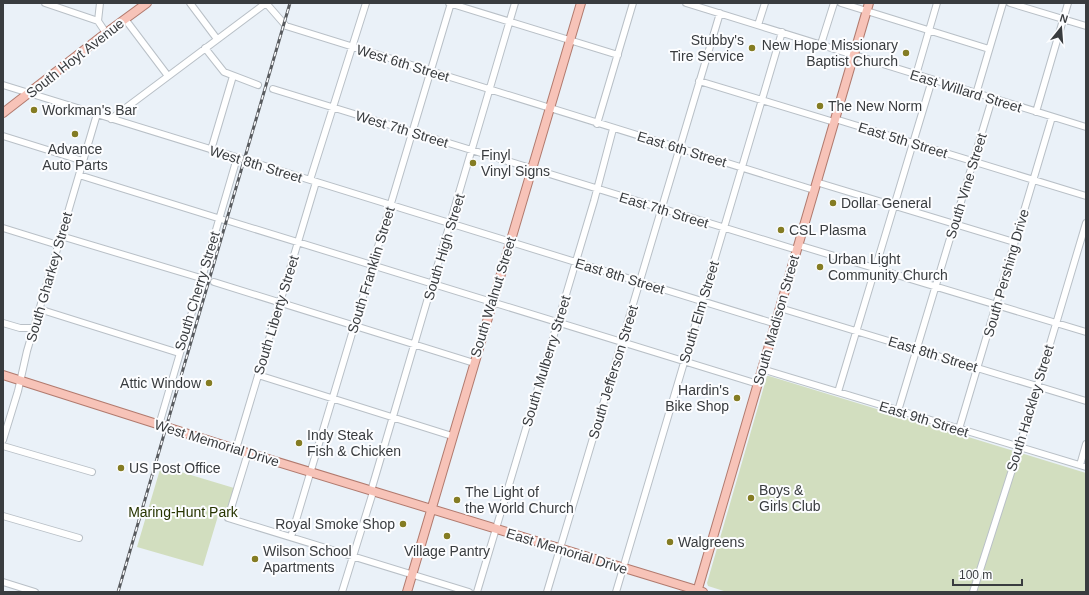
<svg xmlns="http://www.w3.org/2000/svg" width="1089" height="595" viewBox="0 0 1089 595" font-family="Helvetica,sans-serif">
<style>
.green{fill:#d2debf}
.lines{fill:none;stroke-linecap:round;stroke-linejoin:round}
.minor-casing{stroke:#b9c0c7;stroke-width:8}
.major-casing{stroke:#b17a6e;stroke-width:10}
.minor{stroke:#fff;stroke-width:6}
.major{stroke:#f7c3b8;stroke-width:8}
.rail-casing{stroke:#585b5f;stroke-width:3}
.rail{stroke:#fcfdff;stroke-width:1.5;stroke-dasharray:4.5;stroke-linecap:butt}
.poi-dot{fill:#847c23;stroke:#fcfdff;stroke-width:1.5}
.labels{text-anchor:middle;stroke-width:4;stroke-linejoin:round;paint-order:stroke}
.poi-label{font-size:14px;fill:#393c3f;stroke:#fcfdff;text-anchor:start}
.street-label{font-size:14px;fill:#393c3f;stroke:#fcfdff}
.park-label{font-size:14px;fill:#273500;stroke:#fcfdff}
</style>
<rect width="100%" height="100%" fill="#eaf1f8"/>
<path class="green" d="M 767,376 L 769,376 L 1086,473 L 1086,592 L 727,592 L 708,586 L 707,583 Z
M 161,466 L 234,488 L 227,512 L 218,516 L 203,566 L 137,547 Z"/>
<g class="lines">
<g class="minor-casing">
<path id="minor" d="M 45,3 L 98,21
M 100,3 L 98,21 L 106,33
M 190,3 L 217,39
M 266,3 L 286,26 L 814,190
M 449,3 L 618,55
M 686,3 L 1086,127
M 841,3 L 989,49
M 1010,3 L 1086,26
M 125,19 L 168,76
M 758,25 L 765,3
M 821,44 L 834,3
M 205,48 L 224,72 L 258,85
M 916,75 L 937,3
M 699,81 L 834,122
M 3,85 L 776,324
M 273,89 L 797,250
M 976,94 L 1003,3
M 1036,112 L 1068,3
M 111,119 L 266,3
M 835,119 L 1086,196
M 597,124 L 633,3
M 3,136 L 83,161
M 211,150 L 233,76
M 79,175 L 224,220
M 310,180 L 366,3
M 816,182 L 1014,242
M 229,221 L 758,384
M 3,228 L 58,245
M 61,236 L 204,279
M 798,245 L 1086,332
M 214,282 L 474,363
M 780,308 L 1086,401
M 39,309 L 179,353
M 3,323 L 20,328 L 34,328
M 762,369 L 1086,467
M 258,375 L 452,436
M 838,392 L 932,80
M 898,411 L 992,99
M 159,425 L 237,158
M 959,429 L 1052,117
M 3,440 L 18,391 L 27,351 L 97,114
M 3,446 L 92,472
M 236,449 L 316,182
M 248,453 L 228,518 L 469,592
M 1080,465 L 1086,444
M 371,491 L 515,3
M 3,516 L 79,538
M 291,537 L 451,3
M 3,582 L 35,592
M 342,592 L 373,492
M 477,592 L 594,201 L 613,129
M 547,592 L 720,13
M 616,592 L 782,32
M 973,592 L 1019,448 L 1086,223"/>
</g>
<g class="major-casing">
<path id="major" d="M 3,113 L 106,33 L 147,3
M 3,375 L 248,453 L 703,592
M 407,592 L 581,3
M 697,592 L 869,3"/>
</g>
<use href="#minor" class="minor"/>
<use href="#major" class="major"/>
<g class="rail-casing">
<path id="rail" d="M 118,592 L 290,3"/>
</g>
<use href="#rail" class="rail"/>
</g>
<g class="poi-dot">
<circle cx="752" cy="48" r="4"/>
<circle cx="906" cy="53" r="4"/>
<circle cx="820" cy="106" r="4"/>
<circle cx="34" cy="110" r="4"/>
<circle cx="75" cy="134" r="4"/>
<circle cx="473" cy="163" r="4"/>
<circle cx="833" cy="203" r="4"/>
<circle cx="781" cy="230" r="4"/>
<circle cx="820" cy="267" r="4"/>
<circle cx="209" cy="383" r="4"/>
<circle cx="737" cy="398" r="4"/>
<circle cx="299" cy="443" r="4"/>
<circle cx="121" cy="468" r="4"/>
<circle cx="751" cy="498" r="4"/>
<circle cx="457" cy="500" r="4"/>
<circle cx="403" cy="524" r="4"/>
<circle cx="447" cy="536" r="4"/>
<circle cx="670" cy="542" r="4"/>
<circle cx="255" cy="559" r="4"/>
</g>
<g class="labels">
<g class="poi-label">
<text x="744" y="45" text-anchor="end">Stubby's<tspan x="744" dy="16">Tire Service</tspan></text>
<text x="898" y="50" text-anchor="end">New Hope Missionary<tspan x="898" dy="16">Baptist Church</tspan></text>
<text x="828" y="111">The New Norm</text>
<text x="42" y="115">Workman's Bar</text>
<text x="75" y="154" text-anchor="middle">Advance<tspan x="75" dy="16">Auto Parts</tspan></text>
<text x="481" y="160">Finyl<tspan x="481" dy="16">Vinyl Signs</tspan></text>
<text x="841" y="208">Dollar General</text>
<text x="789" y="235">CSL Plasma</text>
<text x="828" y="264">Urban Light<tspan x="828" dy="16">Community Church</tspan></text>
<text x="201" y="388" text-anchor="end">Attic Window</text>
<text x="729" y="395" text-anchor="end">Hardin's<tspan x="729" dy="16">Bike Shop</tspan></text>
<text x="307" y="440">Indy Steak<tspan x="307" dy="16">Fish &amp; Chicken</tspan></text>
<text x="129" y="473">US Post Office</text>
<text x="759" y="495">Boys &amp;<tspan x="759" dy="16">Girls Club</tspan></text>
<text x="465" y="497">The Light of<tspan x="465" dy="16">the World Church</tspan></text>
<text x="395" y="529" text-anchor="end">Royal Smoke Shop</text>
<text x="678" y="547">Walgreens</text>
<text x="263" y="556">Wilson School<tspan x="263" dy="16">Apartments</tspan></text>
<text x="447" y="556" text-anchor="middle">Village Pantry</text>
</g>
<g class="street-label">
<text transform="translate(75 58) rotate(-38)" y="5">South Hoyt Avenue</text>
<text transform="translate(403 63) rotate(17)" y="5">West 6th Street</text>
<text transform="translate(966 91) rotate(17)" y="5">East Willard Street</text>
<text transform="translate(402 129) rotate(17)" y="5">West 7th Street</text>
<text transform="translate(903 140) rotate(17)" y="5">East 5th Street</text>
<text transform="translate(682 149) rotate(17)" y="5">East 6th Street</text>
<text transform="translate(256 164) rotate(17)" y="5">West 8th Street</text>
<text transform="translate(966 186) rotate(-73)" y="5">South Vine Street</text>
<text transform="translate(664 210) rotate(17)" y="5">East 7th Street</text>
<text transform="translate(444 247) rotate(-73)" y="5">South High Street</text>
<text transform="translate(371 270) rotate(-73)" y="5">South Franklin Street</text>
<text transform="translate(1006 273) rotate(-74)" y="5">South Pershing Drive</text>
<text transform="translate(620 276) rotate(17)" y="5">East 8th Street</text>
<text transform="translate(49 277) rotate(-74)" y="5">South Gharkey Street</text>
<text transform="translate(197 291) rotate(-73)" y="5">South Cherry Street</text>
<text transform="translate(493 297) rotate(-73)" y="5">South Walnut Street</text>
<text transform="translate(699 312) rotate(-73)" y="5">South Elm Street</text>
<text transform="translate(276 315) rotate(-73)" y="5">South Liberty Street</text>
<text transform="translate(776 320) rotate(-74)" y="5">South Madison Street</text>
<text transform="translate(933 354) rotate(17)" y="5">East 8th Street</text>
<text transform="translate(546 361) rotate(-73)" y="5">South Mulberry Street</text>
<text transform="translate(613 372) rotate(-73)" y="5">South Jefferson Street</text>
<text transform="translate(1030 408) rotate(-73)" y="5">South Hackley Street</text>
<text transform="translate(924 419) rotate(17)" y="5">East 9th Street</text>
<text transform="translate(217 443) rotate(17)" y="5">West Memorial Drive</text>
<text transform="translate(567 551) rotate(17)" y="5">East Memorial Drive</text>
</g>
<g class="park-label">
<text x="183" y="517">Maring-Hunt Park</text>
</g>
</g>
<rect width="1089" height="595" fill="none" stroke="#393c3f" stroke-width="8"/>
<g transform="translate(1061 28) rotate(17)" stroke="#fcfdff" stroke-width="3" paint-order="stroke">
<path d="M0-3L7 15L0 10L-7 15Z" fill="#393c3f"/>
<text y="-6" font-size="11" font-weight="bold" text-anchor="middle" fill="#393c3f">N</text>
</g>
<path d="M953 579v6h69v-6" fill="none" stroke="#393c3f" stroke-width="2"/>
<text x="959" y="579" font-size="12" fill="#393c3f" stroke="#fcfdff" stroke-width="3" paint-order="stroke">100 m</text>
</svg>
